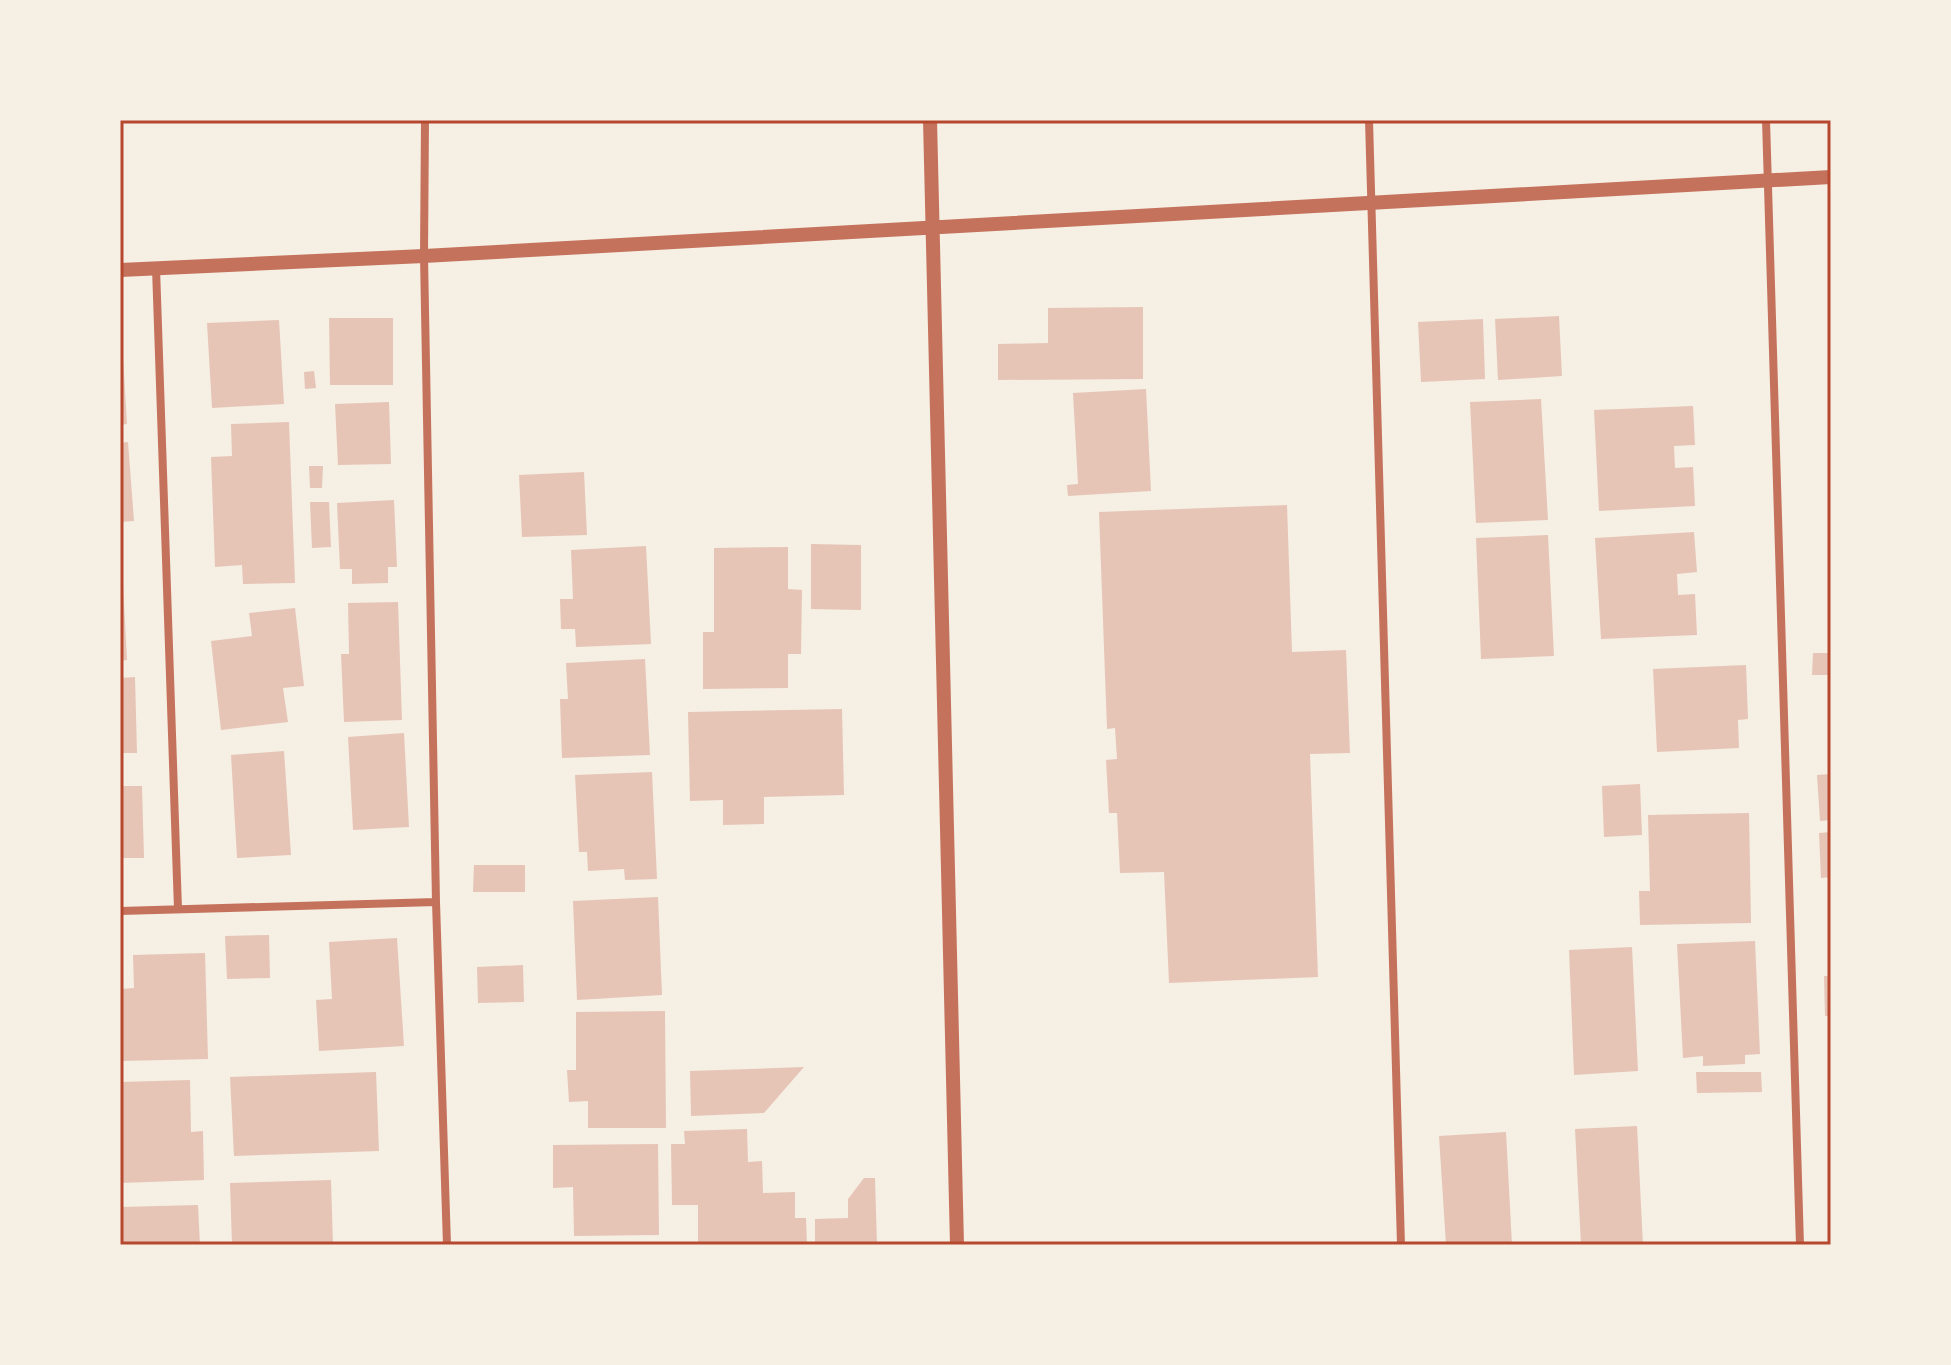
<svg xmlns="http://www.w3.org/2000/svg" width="1951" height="1365" viewBox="0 0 1951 1365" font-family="Lora,serif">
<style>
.building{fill:#e6c5b7}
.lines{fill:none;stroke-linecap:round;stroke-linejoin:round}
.minor{stroke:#c5725c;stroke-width:8}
.tertiary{stroke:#c5725c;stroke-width:14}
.neatline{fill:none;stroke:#b5482f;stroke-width:3}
</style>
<rect width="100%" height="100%" fill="#f6efe4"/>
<path class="building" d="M 1143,307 L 1143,379 L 998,380 L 998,344 L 1048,343 L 1048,308 Z
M 1559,316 L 1562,376 L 1498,380 L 1495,319 Z
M 329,318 L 393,318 L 393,385 L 330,385 Z
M 1483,319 L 1485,379 L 1421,382 L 1418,322 Z
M 279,320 L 284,404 L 212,408 L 207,323 Z
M 120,340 L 122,340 L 127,424 L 120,425 Z
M 314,371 L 316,388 L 305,389 L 304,372 Z
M 1146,389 L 1151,491 L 1068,496 L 1067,485 L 1078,484 L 1073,393 Z
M 1541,399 L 1548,520 L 1476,523 L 1470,402 Z
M 389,402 L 391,464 L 338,465 L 335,404 Z
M 1693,406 L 1695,445 L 1674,446 L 1675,468 L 1693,467 L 1695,506 L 1599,511 L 1594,410 Z
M 289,422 L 295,583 L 243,584 L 242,565 L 215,567 L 211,457 L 232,456 L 231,424 Z
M 128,442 L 134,521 L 120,522 L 120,443 Z
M 309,466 L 323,466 L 322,488 L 310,488 Z
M 584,472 L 587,535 L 522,537 L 519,475 Z
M 394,500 L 397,567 L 388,567 L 388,583 L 352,584 L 352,569 L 340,569 L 337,503 Z
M 310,502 L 329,502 L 331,547 L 312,548 Z
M 1287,505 L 1292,652 L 1346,650 L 1350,753 L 1310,754 L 1318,977 L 1169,983 L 1164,872 L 1120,873 L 1117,813 L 1109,813 L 1106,760 L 1117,759 L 1115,728 L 1107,729 L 1099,512 Z
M 1694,532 L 1697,572 L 1677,574 L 1678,595 L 1695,594 L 1697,635 L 1601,639 L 1595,538 Z
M 1548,535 L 1554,656 L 1481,659 L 1476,538 Z
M 811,544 L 861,545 L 861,610 L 811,609 Z
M 646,546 L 651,644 L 576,647 L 575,629 L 561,629 L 560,599 L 573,599 L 571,550 Z
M 788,547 L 788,589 L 802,590 L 801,654 L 788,654 L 788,688 L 703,689 L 703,632 L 714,632 L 714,548 Z
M 120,564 L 122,564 L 127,660 L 120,661 Z
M 398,602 L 402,720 L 344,722 L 341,654 L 349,654 L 348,603 Z
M 295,608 L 304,686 L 283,688 L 288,722 L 221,730 L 211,641 L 252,636 L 249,613 Z
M 1813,653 L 1831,653 L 1831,675 L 1812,675 Z
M 645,659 L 650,755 L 562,758 L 560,699 L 568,699 L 566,663 Z
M 1746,665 L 1748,719 L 1738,720 L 1739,748 L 1657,752 L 1653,669 Z
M 135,677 L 137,753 L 120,753 L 120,678 Z
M 842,709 L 844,795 L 764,797 L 764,824 L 723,825 L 723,800 L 690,801 L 688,712 Z
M 404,733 L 409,827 L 353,830 L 348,737 Z
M 284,751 L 291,855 L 237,858 L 231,755 Z
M 652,772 L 657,879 L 625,880 L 624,869 L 588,871 L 587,852 L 579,852 L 575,775 Z
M 1831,774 L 1831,820 L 1820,821 L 1817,775 Z
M 1640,784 L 1642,835 L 1604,837 L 1602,786 Z
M 120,786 L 142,786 L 144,858 L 120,858 Z
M 1749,813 L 1751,923 L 1640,925 L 1639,891 L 1650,891 L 1648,815 Z
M 1831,832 L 1831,877 L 1821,878 L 1819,833 Z
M 474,865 L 525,865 L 525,892 L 473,892 Z
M 658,897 L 662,995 L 577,1000 L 573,901 Z
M 269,935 L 270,978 L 227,979 L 225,936 Z
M 397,938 L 404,1046 L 319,1051 L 316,1000 L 332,999 L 329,942 Z
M 1755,941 L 1760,1054 L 1745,1055 L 1745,1064 L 1703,1066 L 1703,1056 L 1683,1058 L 1677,944 Z
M 1632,947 L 1638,1071 L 1574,1075 L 1569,950 Z
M 205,953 L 208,1059 L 121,1061 L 120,989 L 134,988 L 133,955 Z
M 523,965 L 524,1002 L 478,1003 L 477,967 Z
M 1824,976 L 1831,976 L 1831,1016 L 1825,1016 Z
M 665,1011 L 666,1128 L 588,1128 L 588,1101 L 569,1102 L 567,1070 L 576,1070 L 576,1012 Z
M 804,1067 L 764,1113 L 691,1116 L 690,1071 Z
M 376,1072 L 379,1151 L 234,1156 L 230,1077 Z
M 1696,1072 L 1761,1072 L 1762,1092 L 1697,1093 Z
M 190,1080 L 191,1132 L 203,1131 L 204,1180 L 120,1183 L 120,1082 Z
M 1637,1126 L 1643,1245 L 1581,1245 L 1575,1129 Z
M 747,1129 L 748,1162 L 762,1161 L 763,1193 L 795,1192 L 795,1218 L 806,1218 L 807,1245 L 698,1245 L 698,1205 L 672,1205 L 671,1144 L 685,1144 L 684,1131 Z
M 1506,1132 L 1512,1245 L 1446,1245 L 1439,1136 Z
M 658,1144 L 659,1235 L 574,1236 L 573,1187 L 553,1188 L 553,1145 Z
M 864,1178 L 875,1178 L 877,1245 L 815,1245 L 815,1219 L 848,1218 L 848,1199 Z
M 331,1180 L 333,1245 L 232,1245 L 230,1183 Z
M 198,1205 L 200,1245 L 120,1245 L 120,1207 Z"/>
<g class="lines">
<path class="minor" d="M 425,120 L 424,256 L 436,902 L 447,1245
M 1369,120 L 1401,1245
M 1766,120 L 1800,1245
M 156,268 L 178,909
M 120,911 L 436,902"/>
<path class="tertiary" d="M 930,120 L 957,1245
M 120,270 L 424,256 L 1831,177"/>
</g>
<rect width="1951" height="1365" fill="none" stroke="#f6efe4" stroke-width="244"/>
<rect x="122" y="122" width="1707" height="1121" class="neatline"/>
</svg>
